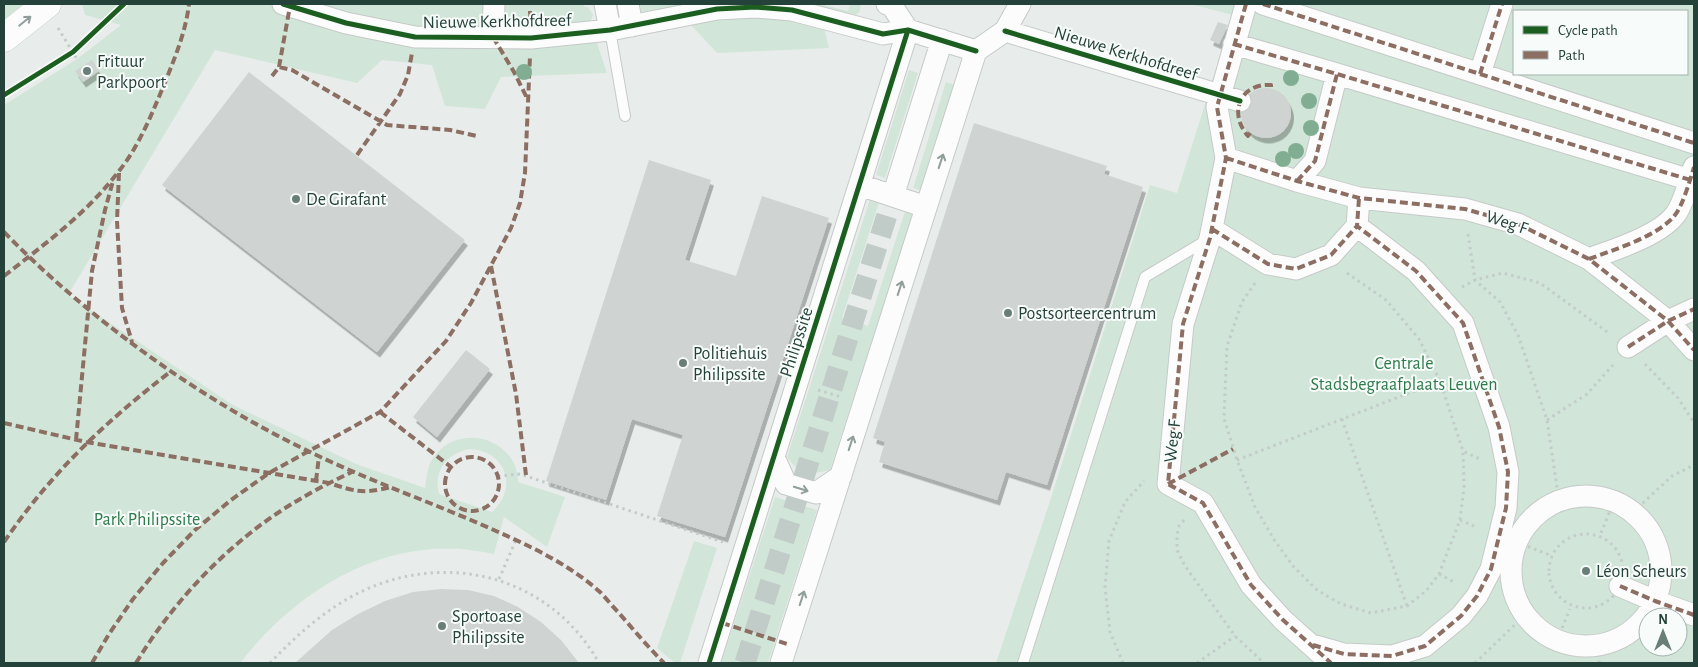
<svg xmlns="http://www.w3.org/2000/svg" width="1698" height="667" viewBox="0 0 1698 667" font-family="'Alegreya Sans',sans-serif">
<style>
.green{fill:#d1e6d8;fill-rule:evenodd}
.building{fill:#cfd4d2;filter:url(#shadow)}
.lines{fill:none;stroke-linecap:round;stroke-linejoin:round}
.street-tunnel{stroke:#c1cbc8;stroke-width:21;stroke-dasharray:21 11;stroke-linecap:butt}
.lane-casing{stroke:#c5cac8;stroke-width:12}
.street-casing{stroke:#c5cac8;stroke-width:23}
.secondary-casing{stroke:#c3cbc8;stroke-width:29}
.path{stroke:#c3ccca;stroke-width:3;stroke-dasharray:2.5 4;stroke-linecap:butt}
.lane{stroke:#fcfcfc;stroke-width:10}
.street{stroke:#fcfcfc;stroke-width:21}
.secondary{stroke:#fcfcfc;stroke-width:28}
.quiet{stroke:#8d6e63;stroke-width:4;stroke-dasharray:8 4;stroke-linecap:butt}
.cycleway-casing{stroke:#f7fbf9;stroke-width:8}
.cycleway{stroke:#1b5e20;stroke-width:5}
.tree{fill:#81ae93}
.oneway{stroke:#909f9b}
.poi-dot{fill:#697e78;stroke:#f7fbf9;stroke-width:2}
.labels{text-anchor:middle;stroke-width:4;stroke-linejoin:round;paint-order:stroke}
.street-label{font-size:18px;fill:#24423a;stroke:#f7fbf9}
.poi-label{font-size:18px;fill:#24423a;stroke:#f7fbf9;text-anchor:start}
.park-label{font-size:18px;fill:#2d7a4b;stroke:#f7fbf9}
</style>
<defs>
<filter id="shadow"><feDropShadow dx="3" dy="5.5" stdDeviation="0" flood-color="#0004"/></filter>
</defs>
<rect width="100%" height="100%" fill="#e8edeb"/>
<path class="green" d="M 4,4 L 23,4 L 4,20 Z
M 82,4 L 584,4 L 584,6 L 588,7 L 593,15 L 590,22 L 607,73 L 501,77 L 485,109 L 445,106 L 432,65 L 382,60 L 357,83 L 215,50 L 68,295 L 233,405 L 356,464 L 425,488 C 427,476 427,463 437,453 C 463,423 518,440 518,482 L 565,497 L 547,547 L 504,517 L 494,554 C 394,530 300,586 240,663 L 4,663 L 4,105 L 77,59 L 121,25 L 85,15 ZM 469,449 C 506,451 519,487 492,512 L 439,494 C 433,470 447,454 469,449 Z
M 637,4 L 820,4 L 848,11 L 850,4 L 861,4 L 860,11 L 857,14 L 853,15 L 819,7 L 829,48 L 717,53 L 674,7 L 640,12 Z
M 1190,4 L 1694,4 L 1694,663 L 996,663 L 1050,501 L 1150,185 L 1177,193 L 1233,15 ZM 1514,11 L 1687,11 L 1687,74 L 1514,74 ZM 1648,617 L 1678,617 L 1678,647 L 1648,647 Z
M 909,70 L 918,73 L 885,178 L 876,175 Z
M 946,82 L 956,85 L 923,191 L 913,188 Z
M 871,196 L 880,199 L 842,318 L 868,326 L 906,208 L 914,210 L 830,470 C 809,475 801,476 787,457 Z
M 775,497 L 817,510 L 768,663 L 721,663 Z
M 694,541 L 717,548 L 680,663 L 675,663 L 657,648 Z"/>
<path class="building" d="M 1218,22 L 1228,25 L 1219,44 L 1210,40 Z
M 92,60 L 99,71 L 83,82 L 75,71 Z
M 249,72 L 465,240 L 377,352 L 162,185 Z
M1241 113a25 25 0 1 1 50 0a25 25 0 1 1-50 0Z
M 974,123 L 1107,166 L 1104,174 L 1143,187 L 1047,485 L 1006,472 L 997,500 L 879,462 L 885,442 L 873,438 Z
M 649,160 L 711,180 L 685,260 L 736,276 L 762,196 L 829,218 L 725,537 L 657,516 L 683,435 L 632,419 L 606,500 L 546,481 Z
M 466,350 L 490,369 L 437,437 L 413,417 Z
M 441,589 L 468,590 L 494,596 L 518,607 L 541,622 L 561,640 L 579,663 L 295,663 L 332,630 L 358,614 L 385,601 L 413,592 Z"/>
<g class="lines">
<path class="street-tunnel" d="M 745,663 L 893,196"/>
<g class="lane-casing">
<path id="lane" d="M 610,30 L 625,116
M 1023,663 L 1145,277 L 1207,240"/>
</g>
<g class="street-casing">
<path id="street" d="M 283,4 L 346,23 L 415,37 L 531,38 L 610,30 L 717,9 L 755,7 L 792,10 L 883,34 L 908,30 L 976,51
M 605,4 L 610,30
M 628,4 L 632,26
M 887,4 L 892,6 L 908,30
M 1246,4 L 1217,107 L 1226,158 L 1210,238 L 1183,324 L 1168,484 L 1203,503 L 1251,585 L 1283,620 L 1331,663
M 1263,4 L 1694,143
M 1005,31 L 1240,101
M 493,37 L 494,4
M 1234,44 L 1337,74 L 1694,181
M 976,51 L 1005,31 L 1020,4
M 1480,74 L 1502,4
M 1226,158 L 1297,181 L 1359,198 L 1465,209 L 1518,224 L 1589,259 L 1668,321 L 1694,350
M 1297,181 L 1315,161 L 1337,74
M 860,185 L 926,207
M 893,196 L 942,40
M 1212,229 L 1268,264 L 1296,269 L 1331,255 L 1357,226
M 1589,259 C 1613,250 1659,236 1675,215 C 1683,205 1690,180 1694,167
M 1628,347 L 1668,321 L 1694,309
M 774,457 L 786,484 L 816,493 L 841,476
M1511 571a75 75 0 1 1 150 0a75 75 0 1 1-150 0Z
M 1620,586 L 1655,601 L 1694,615
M 1316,646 L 1344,654 L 1392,656 L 1425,646 L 1461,616 L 1477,596 L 1491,569 L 1506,508 L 1508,472 L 1499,427 L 1463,323 L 1416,271 L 1357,226 L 1359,198
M 709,663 L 908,30
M 781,663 L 976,51"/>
</g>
<g class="secondary-casing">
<path id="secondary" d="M 4,38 L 47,4"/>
</g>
<path class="path" d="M 58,28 L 77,59
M 1468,234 L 1475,280 L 1500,302 L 1518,335 L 1547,420 L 1559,501
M 1347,273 L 1386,300 L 1419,339 L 1440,381 L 1463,451 L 1480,459
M 1255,283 L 1242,302 L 1227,346 L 1224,418 L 1237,460 L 1255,507 L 1275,541 L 1293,566 L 1317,590 L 1341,604 L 1371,613 L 1407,606 L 1426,591 L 1439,574 L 1460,520 L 1464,487 L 1463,451
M 1462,287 L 1475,280 L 1503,273 L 1540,283 L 1610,334
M 1645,364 L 1678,398 L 1694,423
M 818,390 L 841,397
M 1342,419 L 1407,606
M 1547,420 L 1587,394 L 1613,365
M 1237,460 L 1440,381
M 498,476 L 520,474 L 723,542
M 1633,512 L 1672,476 L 1694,465
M 1184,520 L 1179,526 L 1177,535 L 1177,550 L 1185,566 L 1235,636 L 1264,663
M 1460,520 L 1476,527
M 1601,533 L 1614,501
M1549 571a37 37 0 1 1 74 0a37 37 0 1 1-74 0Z
M 1522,544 L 1552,556
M 1439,574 L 1456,583
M 499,579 L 516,540
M 1557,640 L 1570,609
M 270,663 C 294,638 319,615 349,598 C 438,548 548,572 599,663
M 1123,663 L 1110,632 L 1105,587 L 1109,541 L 1125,502 L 1144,481
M 1197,663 L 1235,636
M 1475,663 L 1525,615
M 1599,663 L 1599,645"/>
<use href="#lane" class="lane"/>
<use href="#street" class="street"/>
<use href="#secondary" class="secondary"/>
<path class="quiet" d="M 1246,4 L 1217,107 L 1226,158 L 1210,238 L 1183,324 L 1168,484 L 1203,503 L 1251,585 L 1283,620 L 1331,663
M 1263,4 L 1694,143
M 530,11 L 531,27
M 493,37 L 514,72 L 527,98
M 1234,44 L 1337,74 L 1694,181
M 279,67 L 290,6
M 1480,74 L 1502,4
M 272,76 L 279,67 L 292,70 L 387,125 L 450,130 L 477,136
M 1250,133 L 1248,136 C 1228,113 1240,83 1271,85 L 1271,89
M 357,155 L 400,94 L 408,75 L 412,53
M 1226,158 L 1297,181 L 1359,198 L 1465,209 L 1518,224 L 1589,259 L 1668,321 L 1694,350
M 119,173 L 117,221 L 122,308 L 132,342
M 1297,181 L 1315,161 L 1337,74
M 1212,229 L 1268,264 L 1296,269 L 1331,255 L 1357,226
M 4,232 C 89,319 198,398 308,451 C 369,481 434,503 496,531 C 532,547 570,565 600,592 C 606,598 612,606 618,612 C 633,629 648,647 664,663
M 1589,259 C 1613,250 1659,236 1675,215 C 1683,205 1690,180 1694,167
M 491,266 L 516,394 L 526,475
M 4,276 C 45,244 87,213 119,171 C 140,145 153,111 166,80 C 176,55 186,30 189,4
M 1628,347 L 1668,321 L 1694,309
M 380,412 L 451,467
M 4,423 L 86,442 L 329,483 C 356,492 364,494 391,487
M 76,440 L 92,271 L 105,210 L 113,181
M445 484a27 27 0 1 1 54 0a27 27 0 1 1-54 0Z
M 316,481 L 319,456
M 1168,484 L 1233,449
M 4,542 C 51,473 104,423 170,372
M 1620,586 L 1655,601 L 1694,615
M 722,623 L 787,644
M 1313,645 L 1344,654 L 1392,656 L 1425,646 L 1461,616 L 1477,596 L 1491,569 L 1506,508 L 1508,472 L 1499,427 L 1463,323 L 1416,271 L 1357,226 L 1359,198
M 92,663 L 109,634 L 133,599 L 163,563 L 195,530 L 231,500 L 269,473 L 380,412 L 446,341 L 471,303 L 511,228 L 520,203 L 525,173 L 530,56
M 136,663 C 175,599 230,541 295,502 C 313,491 333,481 352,472"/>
<g class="cycleway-casing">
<path id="cycleway" d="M 283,4 L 346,23 L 415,37 L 531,38 L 610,30 L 717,9 L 755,7 L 792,10 L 883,34 L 908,30 L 976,51
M 1005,31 L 1240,101
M 4,95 L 73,52 L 124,4
M 709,663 L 908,30"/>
</g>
<use href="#cycleway" class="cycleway"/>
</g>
<g class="tree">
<circle cx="524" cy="72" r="8"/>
<circle cx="1291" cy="78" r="8"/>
<circle cx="1309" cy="101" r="8"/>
<circle cx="1311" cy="128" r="8"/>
<circle cx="1296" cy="151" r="8"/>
<circle cx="1283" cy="159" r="8"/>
</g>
<defs><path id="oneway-shaft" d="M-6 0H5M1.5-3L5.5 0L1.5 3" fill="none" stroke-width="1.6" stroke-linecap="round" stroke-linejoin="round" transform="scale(1.25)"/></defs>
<g class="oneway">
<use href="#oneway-shaft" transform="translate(25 21) rotate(-39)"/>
<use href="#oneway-shaft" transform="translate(941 161) rotate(-72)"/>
<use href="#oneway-shaft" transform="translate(900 288) rotate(-72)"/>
<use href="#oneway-shaft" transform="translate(851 443) rotate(-72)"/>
<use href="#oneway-shaft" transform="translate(801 489) rotate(17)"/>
<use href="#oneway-shaft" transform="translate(802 598) rotate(-72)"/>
</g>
<g class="poi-dot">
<circle cx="87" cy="71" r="5"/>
<circle cx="296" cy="199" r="5"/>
<circle cx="1008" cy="313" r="5"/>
<circle cx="683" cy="363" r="5"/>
<circle cx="1586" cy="571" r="5"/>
<circle cx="442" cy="626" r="5"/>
</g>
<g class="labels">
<g class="street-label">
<text transform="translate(497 21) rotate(-1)" y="6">Nieuwe Kerkhofdreef</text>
<text transform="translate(1126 53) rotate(17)" y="6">Nieuwe Kerkhofdreef</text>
<text transform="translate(1507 222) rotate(19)" y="6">Weg F</text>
<text transform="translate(796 342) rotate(-72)" y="6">Philipssite</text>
<text transform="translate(1172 441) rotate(-84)" y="6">Weg F</text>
</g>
<g class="poi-label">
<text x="97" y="67">Frituur<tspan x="97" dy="21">Parkpoort</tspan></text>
<text x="306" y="205">De Girafant</text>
<text x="1018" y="319">Postsorteercentrum</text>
<text x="693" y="359">Politiehuis<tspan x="693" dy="21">Philipssite</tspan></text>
<text x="1596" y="577">Léon Scheurs</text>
<text x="452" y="622">Sportoase<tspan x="452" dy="21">Philipssite</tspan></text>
</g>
<g class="park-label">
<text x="1404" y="369">Centrale<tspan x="1404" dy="21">Stadsbegraafplaats Leuven</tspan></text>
<text x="147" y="525">Park Philipssite</text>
</g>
</g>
<rect width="1698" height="667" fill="none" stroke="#24423a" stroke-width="10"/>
<rect x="1513" y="10" width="175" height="65" fill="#f7fbf9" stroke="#a3b1ad"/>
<rect x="1523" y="26" width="25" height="8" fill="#1b5e20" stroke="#a3b1ad"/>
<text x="1558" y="35" font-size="15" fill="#24423a">Cycle path</text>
<rect x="1523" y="51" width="25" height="8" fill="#8d6e63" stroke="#a3b1ad"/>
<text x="1558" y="60" font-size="15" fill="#24423a">Path</text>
<g transform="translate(1663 632)"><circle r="24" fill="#f7fbf9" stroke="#a3b1ad"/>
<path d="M0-4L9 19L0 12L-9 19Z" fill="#697e78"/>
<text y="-8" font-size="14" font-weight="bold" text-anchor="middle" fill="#24423a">N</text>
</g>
</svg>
